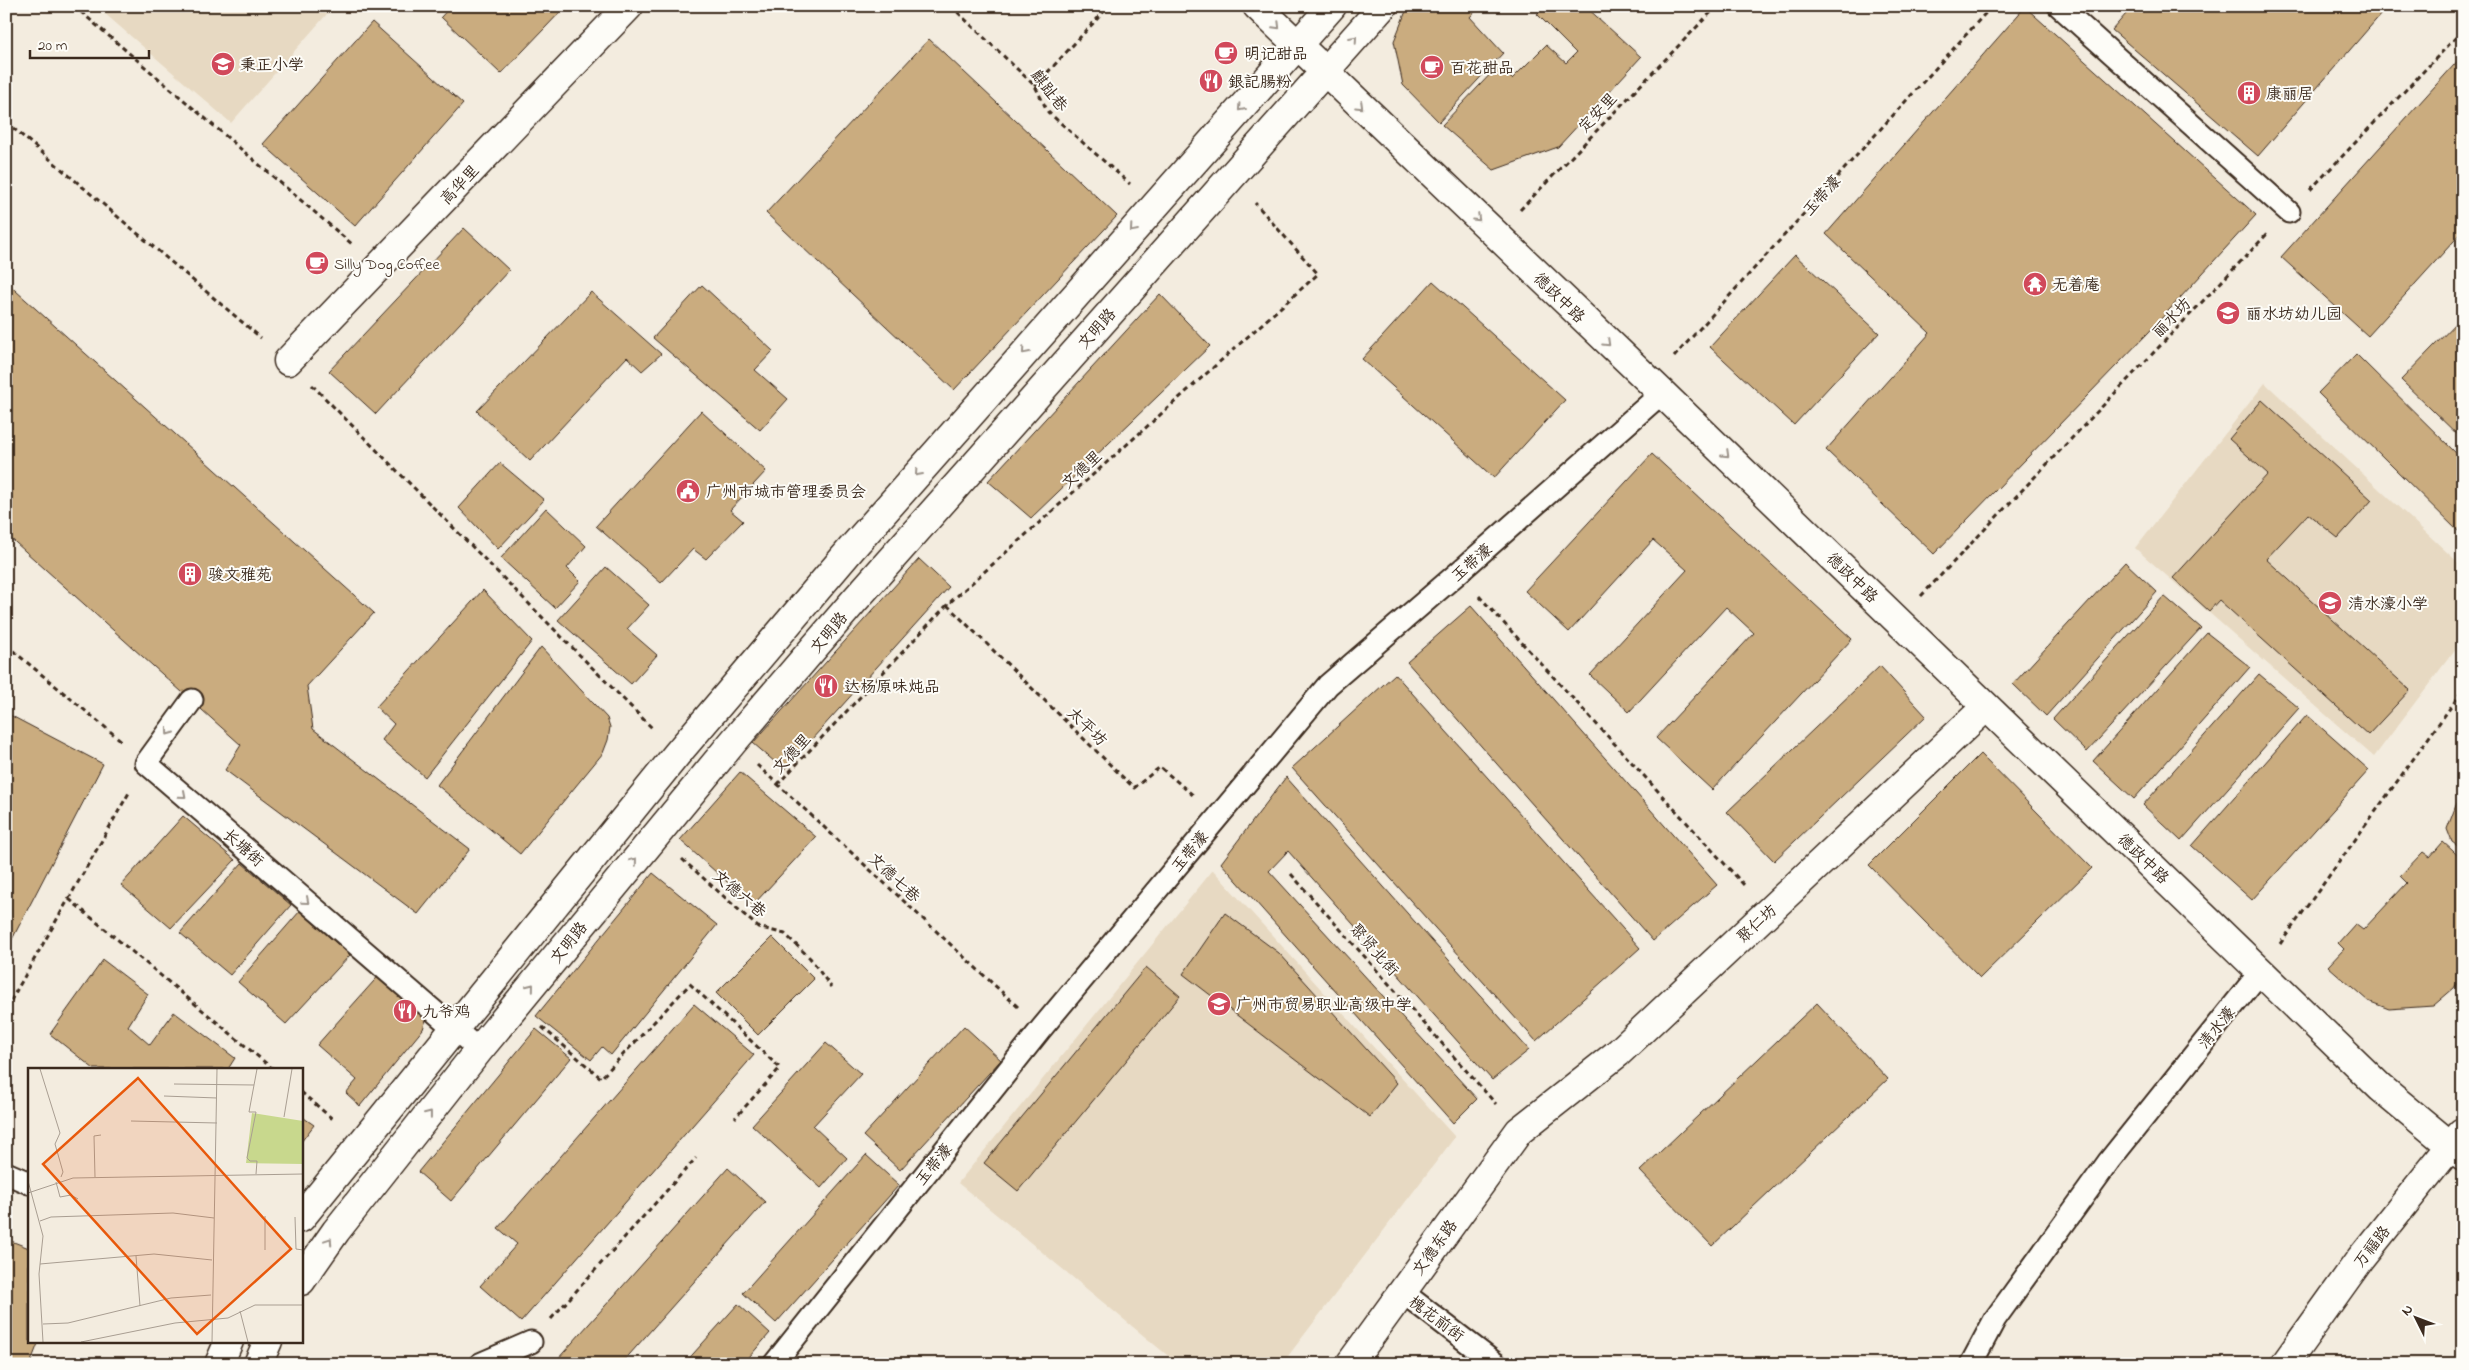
<svg xmlns="http://www.w3.org/2000/svg" width="2469" height="1370" viewBox="0 0 2469 1370" font-family="'Indie Flower','LXGW WenKai TC',sans-serif">
<style>
.built{fill:#e7d9c2}
.building{fill:#caac7f;stroke:#3b2a1e}
.lines{fill:none;stroke-linecap:round;stroke-linejoin:round}
.lane-casing{stroke:#3b2a1e;stroke-width:25}
.street-casing{stroke:#3b2a1e;stroke-width:31}
.secondary-casing{stroke:#3b2a1e;stroke-width:31}
.path{stroke:#3b2a1e;stroke-width:3;stroke-dasharray:5 4;stroke-linecap:butt}
.lane{stroke:#fdfcf7;stroke-width:21}
.street{stroke:#fdfcf7;stroke-width:28}
.secondary{stroke:#fdfcf7;stroke-width:28}
.oneway{stroke:#9c938a}
.labels{text-anchor:middle;stroke-width:4;stroke-linejoin:round;paint-order:stroke}
.poi-label{font-size:16px;fill:#3b2a1e;stroke:#fdfcf7;text-anchor:start}
.street-label{font-size:16px;fill:#3b2a1e;stroke:#fdfcf7}
.inset-road{fill:none;stroke:#a99e92;stroke-width:1}
.view{fill:#e8590c;fill-opacity:0.15;stroke:#e8590c;stroke-width:2.5}
.inset-edge{fill:none;stroke:#3b2a1e;stroke-width:2.5}
</style>
<rect width="100%" height="100%" fill="#f3ecdf"/>
<filter id="ink" filterUnits="userSpaceOnUse"><feTurbulence type="fractalNoise" baseFrequency=".02" numOctaves="2"/><feDisplacementMap in="SourceGraphic" scale="10" xChannelSelector="R" yChannelSelector="G"/><feConvolveMatrix kernelMatrix="1 2 1 2 8 2 1 2 1" color-interpolation-filters="sRGB"/></filter>
<g filter="url(#ink)">
<path class="built" d="M 96,6 L 334,6 L 231,123 Z
M 2265,383 L 2463,567 L 2463,639 L 2374,757 L 2135,548 Z
M 1213,870 L 1455,1137 L 1282,1364 L 1178,1364 L 958,1183 Z"/>
<path class="building" d="M 451,6 L 566,6 L 501,74 L 441,17 Z
M 1408,6 L 1480,6 L 1470,17 L 1503,53 L 1439,122 L 1403,85 L 1394,41 Z
M 1545,6 L 1585,6 L 1641,57 L 1558,147 L 1494,170 L 1442,125 L 1498,66 L 1512,79 L 1546,45 L 1566,63 L 1576,53 L 1537,14 Z
M 2133,6 L 2388,6 L 2258,156 L 2112,30 Z
M 2025,7 L 2256,215 L 2148,333 L 1934,554 L 1826,450 L 1930,333 L 1826,234 Z
M 372,22 L 463,104 L 355,226 L 263,144 Z
M 929,39 L 1117,216 L 954,390 L 766,213 Z
M 2463,55 L 2463,231 L 2368,336 L 2281,257 Z
M 464,228 L 509,270 L 376,414 L 329,371 Z
M 1795,255 L 1879,333 L 1794,425 L 1710,347 Z
M 1433,281 L 1565,400 L 1494,478 L 1362,359 Z
M 6,282 L 374,613 L 307,686 L 313,729 L 470,849 L 418,914 L 225,770 L 241,745 L 6,534 Z
M 702,285 L 773,351 L 755,370 L 788,399 L 760,430 L 653,338 Z
M 591,292 L 661,354 L 642,371 L 627,357 L 530,461 L 477,411 Z
M 1160,294 L 1210,346 L 1031,518 L 988,481 Z
M 2463,316 L 2463,440 L 2401,380 Z
M 2356,354 L 2463,460 L 2463,536 L 2318,393 Z
M 2262,400 L 2372,500 L 2338,538 L 2308,514 L 2266,559 L 2410,690 L 2368,735 L 2219,600 L 2209,611 L 2173,578 L 2268,474 L 2229,439 Z
M 701,411 L 766,471 L 730,510 L 743,521 L 706,559 L 693,549 L 661,583 L 596,526 Z
M 1652,454 L 1852,639 L 1712,790 L 1656,738 L 1754,633 L 1726,607 L 1629,712 L 1590,675 L 1687,570 L 1653,540 L 1569,632 L 1525,591 Z
M 500,463 L 544,500 L 498,549 L 459,508 Z
M 546,508 L 586,546 L 567,568 L 580,581 L 555,608 L 501,558 Z
M 919,559 L 949,587 L 784,770 L 753,743 Z
M 2125,562 L 2157,592 L 2046,716 L 2013,684 Z
M 606,567 L 649,605 L 627,629 L 657,655 L 631,684 L 558,620 Z
M 483,590 L 532,641 L 425,777 L 382,740 L 394,724 L 376,707 Z
M 2164,596 L 2201,628 L 2087,752 L 2053,719 Z
M 1471,606 L 1717,885 L 1653,941 L 1407,662 Z
M 2207,633 L 2250,667 L 2134,799 L 2093,761 Z
M 541,647 L 607,718 L 610,727 L 608,740 L 603,753 L 520,854 L 437,785 Z
M 1880,666 L 1926,716 L 1774,861 L 1727,812 Z
M 1395,674 L 1640,948 L 1536,1041 L 1292,768 Z
M 2259,674 L 2299,708 L 2181,841 L 2143,805 Z
M 6,713 L 103,764 L 6,951 Z
M 2307,715 L 2369,770 L 2252,900 L 2192,846 Z
M 1980,754 L 2092,868 L 1980,978 L 1869,865 Z
M 740,772 L 816,837 L 753,905 L 680,840 Z
M 1286,777 L 1529,1050 L 1492,1080 L 1288,851 L 1269,871 L 1477,1099 L 1453,1123 L 1221,863 Z
M 2463,787 L 2463,850 L 2452,842 L 2447,829 Z
M 183,816 L 235,860 L 171,928 L 121,885 Z
M 2443,842 L 2463,860 L 2463,974 L 2454,988 L 2433,1006 L 2389,1009 L 2368,1001 L 2328,966 L 2344,949 L 2338,943 L 2355,924 L 2363,930 L 2407,883 L 2400,876 L 2423,852 L 2430,857 Z
M 242,863 L 291,905 L 230,975 L 180,933 Z
M 653,873 L 717,925 L 611,1055 L 602,1047 L 591,1060 L 536,1016 Z
M 300,911 L 350,955 L 286,1024 L 238,982 Z
M 1225,913 L 1279,953 L 1397,1083 L 1370,1117 L 1183,974 Z
M 772,937 L 814,979 L 758,1035 L 716,993 Z
M 103,960 L 148,994 L 128,1026 L 150,1045 L 174,1012 L 235,1058 L 228,1069 L 94,1069 L 50,1034 Z
M 1146,967 L 1180,996 L 1018,1191 L 984,1163 Z
M 382,972 L 427,1013 L 426,1020 L 423,1029 L 360,1106 L 346,1093 L 357,1080 L 317,1045 Z
M 1817,1003 L 1888,1079 L 1712,1246 L 1640,1171 Z
M 694,1004 L 754,1055 L 521,1322 L 480,1286 L 517,1244 L 498,1228 Z
M 964,1026 L 1001,1060 L 900,1170 L 863,1136 Z
M 536,1029 L 571,1058 L 451,1201 L 418,1172 Z
M 826,1043 L 861,1074 L 813,1126 L 847,1158 L 821,1188 L 752,1125 Z
M 301,1116 L 314,1125 L 301,1142 Z
M 866,1155 L 899,1185 L 776,1323 L 743,1293 Z
M 728,1168 L 765,1202 L 621,1364 L 559,1364 L 556,1361 Z
M 6,1239 L 29,1248 L 29,1341 L 39,1341 L 30,1364 L 6,1364 Z
M 738,1304 L 770,1333 L 743,1364 L 684,1364 Z
M 535,1356 L 543,1364 L 528,1364 Z"/>
<g class="lines">
<g class="lane-casing">
<path id="lane" d="M 2059,6 L 2289,212
M 192,700 L 146,763 L 479,1050
M 6,1173 L 29,1183
M 1401,1291 L 1496,1364
M 480,1364 L 531,1342
M 774,1364 L 1041,1029 L 1328,685 L 1458,573 L 1662,393
M 1971,1364 L 1995,1319 L 2109,1161 L 2261,971"/>
</g>
<g class="street-casing">
<path id="street" d="M 288,361 L 629,6
M 1350,1364 L 1519,1131 L 1618,1053 L 1986,707"/>
</g>
<g class="secondary-casing">
<path id="secondary" d="M 1257,6 L 1662,393 L 2381,1088 L 2463,1156
M 301,1218 L 677,754 L 852,548 L 1332,6
M 301,1281 L 336,1231 L 479,1050 L 733,742 L 854,601 L 1383,6
M 219,1364 L 229,1341
M 258,1364 L 268,1341
M 2285,1364 L 2361,1258 L 2461,1133"/>
</g>
<path class="path" d="M 74,6 L 353,245
M 951,6 L 1035,86 L 1048,112 L 1130,184
M 1035,86 L 1109,6
M 6,122 L 261,338
M 2310,190 L 2463,30
M 1520,210 L 1717,6
M 1674,357 L 1992,6
M 312,385 L 654,730
M 1479,596 L 1745,886
M 1921,596 L 2267,234
M 947,605 L 1134,788 L 1160,767 L 1194,796
M 6,645 L 123,742
M 757,765 L 1018,1007
M 777,785 L 947,605 L 1318,274 L 1255,203
M 682,859 L 758,927 L 785,934 L 810,958 L 831,987
M 1291,874 L 1496,1104
M 69,899 L 273,1069
M 2280,944 L 2463,690
M 6,1009 L 130,791
M 542,1027 L 601,1078 L 690,984 L 780,1068 L 735,1118
M 301,1092 L 335,1121
M 551,1319 L 696,1158"/>
<use href="#lane" class="lane"/>
<use href="#street" class="street"/>
<use href="#secondary" class="secondary"/>
</g>
<defs><path id="oneway-chevron" d="M-2-3.5L2.5 0L-2 3.5" fill="none" stroke-width="1.6" stroke-linecap="round" stroke-linejoin="round" transform="scale(1.25)"/></defs>
<g class="oneway">
<use href="#oneway-chevron" transform="translate(1277 26) rotate(45)"/>
<use href="#oneway-chevron" transform="translate(1354 39) rotate(-49)"/>
<use href="#oneway-chevron" transform="translate(1360 106) rotate(44)"/>
<use href="#oneway-chevron" transform="translate(1241 108) rotate(132)"/>
<use href="#oneway-chevron" transform="translate(1477 218) rotate(44)"/>
<use href="#oneway-chevron" transform="translate(1133 229) rotate(131)"/>
<use href="#oneway-chevron" transform="translate(1607 343) rotate(44)"/>
<use href="#oneway-chevron" transform="translate(1025 351) rotate(131)"/>
<use href="#oneway-chevron" transform="translate(1726 454) rotate(44)"/>
<use href="#oneway-chevron" transform="translate(918 473) rotate(132)"/>
<use href="#oneway-chevron" transform="translate(169 732) rotate(126)"/>
<use href="#oneway-chevron" transform="translate(183 795) rotate(41)"/>
<use href="#oneway-chevron" transform="translate(634 861) rotate(-51)"/>
<use href="#oneway-chevron" transform="translate(306 901) rotate(41)"/>
<use href="#oneway-chevron" transform="translate(531 987) rotate(-51)"/>
<use href="#oneway-chevron" transform="translate(429 1114) rotate(-52)"/>
<use href="#oneway-chevron" transform="translate(329 1241) rotate(-56)"/>
</g>
</g>
<defs>
<g id="cafe-disc" transform="scale(1.25)"><circle r="9.5" fill="#d1495b" stroke="#fdfcf7"/><path d="M-5.5-4.5H6V0H3Q3 3.5 0 3.5H-2.5Q-5.5 3.5-5.5 0ZM3-3.2v2h1.7v-2ZM-6 4.5H4V6H-6Z" fill="#fff"/></g>
<g id="school-disc" transform="scale(1.25)"><circle r="9.5" fill="#d1495b" stroke="#fdfcf7"/><path d="M0-5L7-2L0 1L-7-2ZM-4 1L0 2.5L4 1V4Q0 6-4 4Z" fill="#fff"/></g>
<g id="restaurant-disc" transform="scale(1.25)"><circle r="9.5" fill="#d1495b" stroke="#fdfcf7"/><path d="M-5-6h1v4h1v-4h1v4h1v-4h1v5L-1.5 .5V6h-2V.5L-5-1ZM5-6V6H3V1.5H1.5Q1.5-4 5-6Z" fill="#fff"/></g>
<g id="building-disc" transform="scale(1.25)"><circle r="9.5" fill="#d1495b" stroke="#fdfcf7"/><path d="M-4-6H4V6H1V3H-1V6H-4ZM-2.5-4.3h1.7v1.8h-1.7ZM.8-4.3h1.7v1.8H.8ZM-2.5-1h1.7V.8h-1.7ZM.8-1h1.7V.8H.8Z" fill="#fff"/></g>
<g id="temple-disc" transform="scale(1.25)"><circle r="9.5" fill="#d1495b" stroke="#fdfcf7"/><path d="M0-6L5-2H3V0L6.5 2.5H4V6H1.5V3h-3V6H-4V2.5H-6.5L-3 0V-2H-5Z" fill="#fff"/></g>
<g id="civic-disc" transform="scale(1.25)"><circle r="9.5" fill="#d1495b" stroke="#fdfcf7"/><path d="M-.6-6.5H3V-4.5H.6V-3L4-1V1h2V6H-6V1h2V-1L-.6-3ZM-1.2 2.5V6h2.4V2.5Z" fill="#fff"/></g>
</defs>
<g fill-rule="evenodd">
<use href="#cafe-disc" x="1226" y="53"/>
<use href="#school-disc" x="223" y="64"/>
<use href="#cafe-disc" x="1432" y="67"/>
<use href="#restaurant-disc" x="1211" y="81"/>
<use href="#building-disc" x="2249" y="93"/>
<use href="#cafe-disc" x="317" y="263"/>
<use href="#temple-disc" x="2035" y="284"/>
<use href="#school-disc" x="2228" y="313"/>
<use href="#civic-disc" x="688" y="491"/>
<use href="#building-disc" x="190" y="574"/>
<use href="#school-disc" x="2330" y="603"/>
<use href="#restaurant-disc" x="826" y="686"/>
<use href="#school-disc" x="1219" y="1004"/>
<use href="#restaurant-disc" x="405" y="1011"/>
</g>
<g class="labels">
<g class="poi-label">
<text x="1244" y="59">明记甜品</text>
<text x="240" y="70">秉正小学</text>
<text x="1450" y="73">百花甜品</text>
<text x="1228" y="87">銀記腸粉</text>
<text x="2266" y="99">康丽居</text>
<text x="334" y="269">Silly Dog Coffee</text>
<text x="2052" y="290">无着庵</text>
<text x="2246" y="319">丽水坊幼儿园</text>
<text x="706" y="497">广州市城市管理委员会</text>
<text x="208" y="580">骏文雅苑</text>
<text x="2348" y="609">清水濠小学</text>
<text x="844" y="692">达杨原味炖品</text>
<text x="1236" y="1010">广州市贸易职业高级中学</text>
<text x="422" y="1017">九爷鸡</text>
</g>
<g class="street-label">
<text transform="translate(1050 90) rotate(52)" y="6">麒趾巷</text>
<text transform="translate(1597 112) rotate(-46)" y="6">定安里</text>
<text transform="translate(459 184) rotate(-46)" y="6">高华里</text>
<text transform="translate(1821 195) rotate(-48)" y="6">玉带濠</text>
<text transform="translate(1560 297) rotate(44)" y="6">德政中路</text>
<text transform="translate(2171 317) rotate(-46)" y="6">丽水坊</text>
<text transform="translate(1096 328) rotate(-48)" y="6">文明路</text>
<text transform="translate(1081 469) rotate(-42)" y="6">文德里</text>
<text transform="translate(1471 562) rotate(-41)" y="6">玉带濠</text>
<text transform="translate(1853 577) rotate(44)" y="6">德政中路</text>
<text transform="translate(828 632) rotate(-50)" y="6">文明路</text>
<text transform="translate(1088 726) rotate(44)" y="6">太平坊</text>
<text transform="translate(791 753) rotate(-47)" y="6">文德里</text>
<text transform="translate(244 847) rotate(41)" y="6">长塘街</text>
<text transform="translate(1189 851) rotate(-50)" y="6">玉带濠</text>
<text transform="translate(2144 858) rotate(44)" y="6">德政中路</text>
<text transform="translate(895 877) rotate(43)" y="6">文德七巷</text>
<text transform="translate(740 893) rotate(40)" y="6">文德六巷</text>
<text transform="translate(1756 923) rotate(-43)" y="6">聚仁坊</text>
<text transform="translate(568 942) rotate(-51)" y="6">文明路</text>
<text transform="translate(1375 949) rotate(48)" y="6">聚贤北街</text>
<text transform="translate(2216 1027) rotate(-51)" y="6">清水濠</text>
<text transform="translate(933 1164) rotate(-51)" y="6">玉带濠</text>
<text transform="translate(2371 1246) rotate(-52)" y="6">万福路</text>
<text transform="translate(1434 1247) rotate(-54)" y="6">文德东路</text>
<text transform="translate(1437 1318) rotate(37)" y="6">槐花前街</text>
</g>
</g>
<g transform="translate(28 1068)">
<rect width="275" height="275" fill="#f3ecdf"/>
<path d="M 224,45 L 275,53 L 275,96 L 218,95 Z" fill="#c8d88d"/>
<path class="inset-road" d="M 12,1 L 32,65 L 27,76 L 35,104 L 33,109M 146,16 L 226,17M 136,28 L 189,30M 256,49 L 264,1M 103,53 L 189,55M 228,106 L 229,93 L 222,93 L 219,90 L 228,44 L 221,44 L 229,1M 67,109 L 66,68 L 73,67M 0,113 L 15,168 L 11,206 L 15,274M 28,114 L 32,129 L 43,127 L 50,131M 0,125 L 45,110 L 275,106M 237,148 L 237,182M 267,149 L 268,181 L 275,182M 12,153 L 23,149 L 145,145 L 186,150M 108,188 L 112,238M 12,196 L 126,186 L 184,192M 212,243 L 220,274M 15,256 L 40,255 L 143,230 L 183,227M 53,274 L 147,255 L 200,250 L 227,237 L 275,237M 184,274 L 189,1"/>
<path class="view" d="M 110,10 L 263,181 L 169,266 L 15,96 Z"/>
<rect width="275" height="275" class="inset-edge"/>
</g>
<rect width="2469" height="1370" fill="none" stroke="#fdfcf7" stroke-width="25"/>
<rect x="12" y="12" width="2444" height="1345" fill="none" stroke="#3b2a1e" stroke-width="2" filter="url(#ink)"/>
<g transform="translate(2416 1318) rotate(312)" stroke="#fdfcf7" stroke-width="4" paint-order="stroke">
<path d="M0-4L9 19L0 12L-9 19Z" fill="#3b2a1e"/>
<text y="-8" font-size="14" font-weight="bold" text-anchor="middle" fill="#3b2a1e">N</text>
</g>
<path d="M30 50v8h119v-8" fill="none" stroke="#3b2a1e" stroke-width="2.5"/>
<text x="38" y="50" font-size="15" fill="#3b2a1e" stroke="#fdfcf7" stroke-width="4" paint-order="stroke">20 m</text>
</svg>
